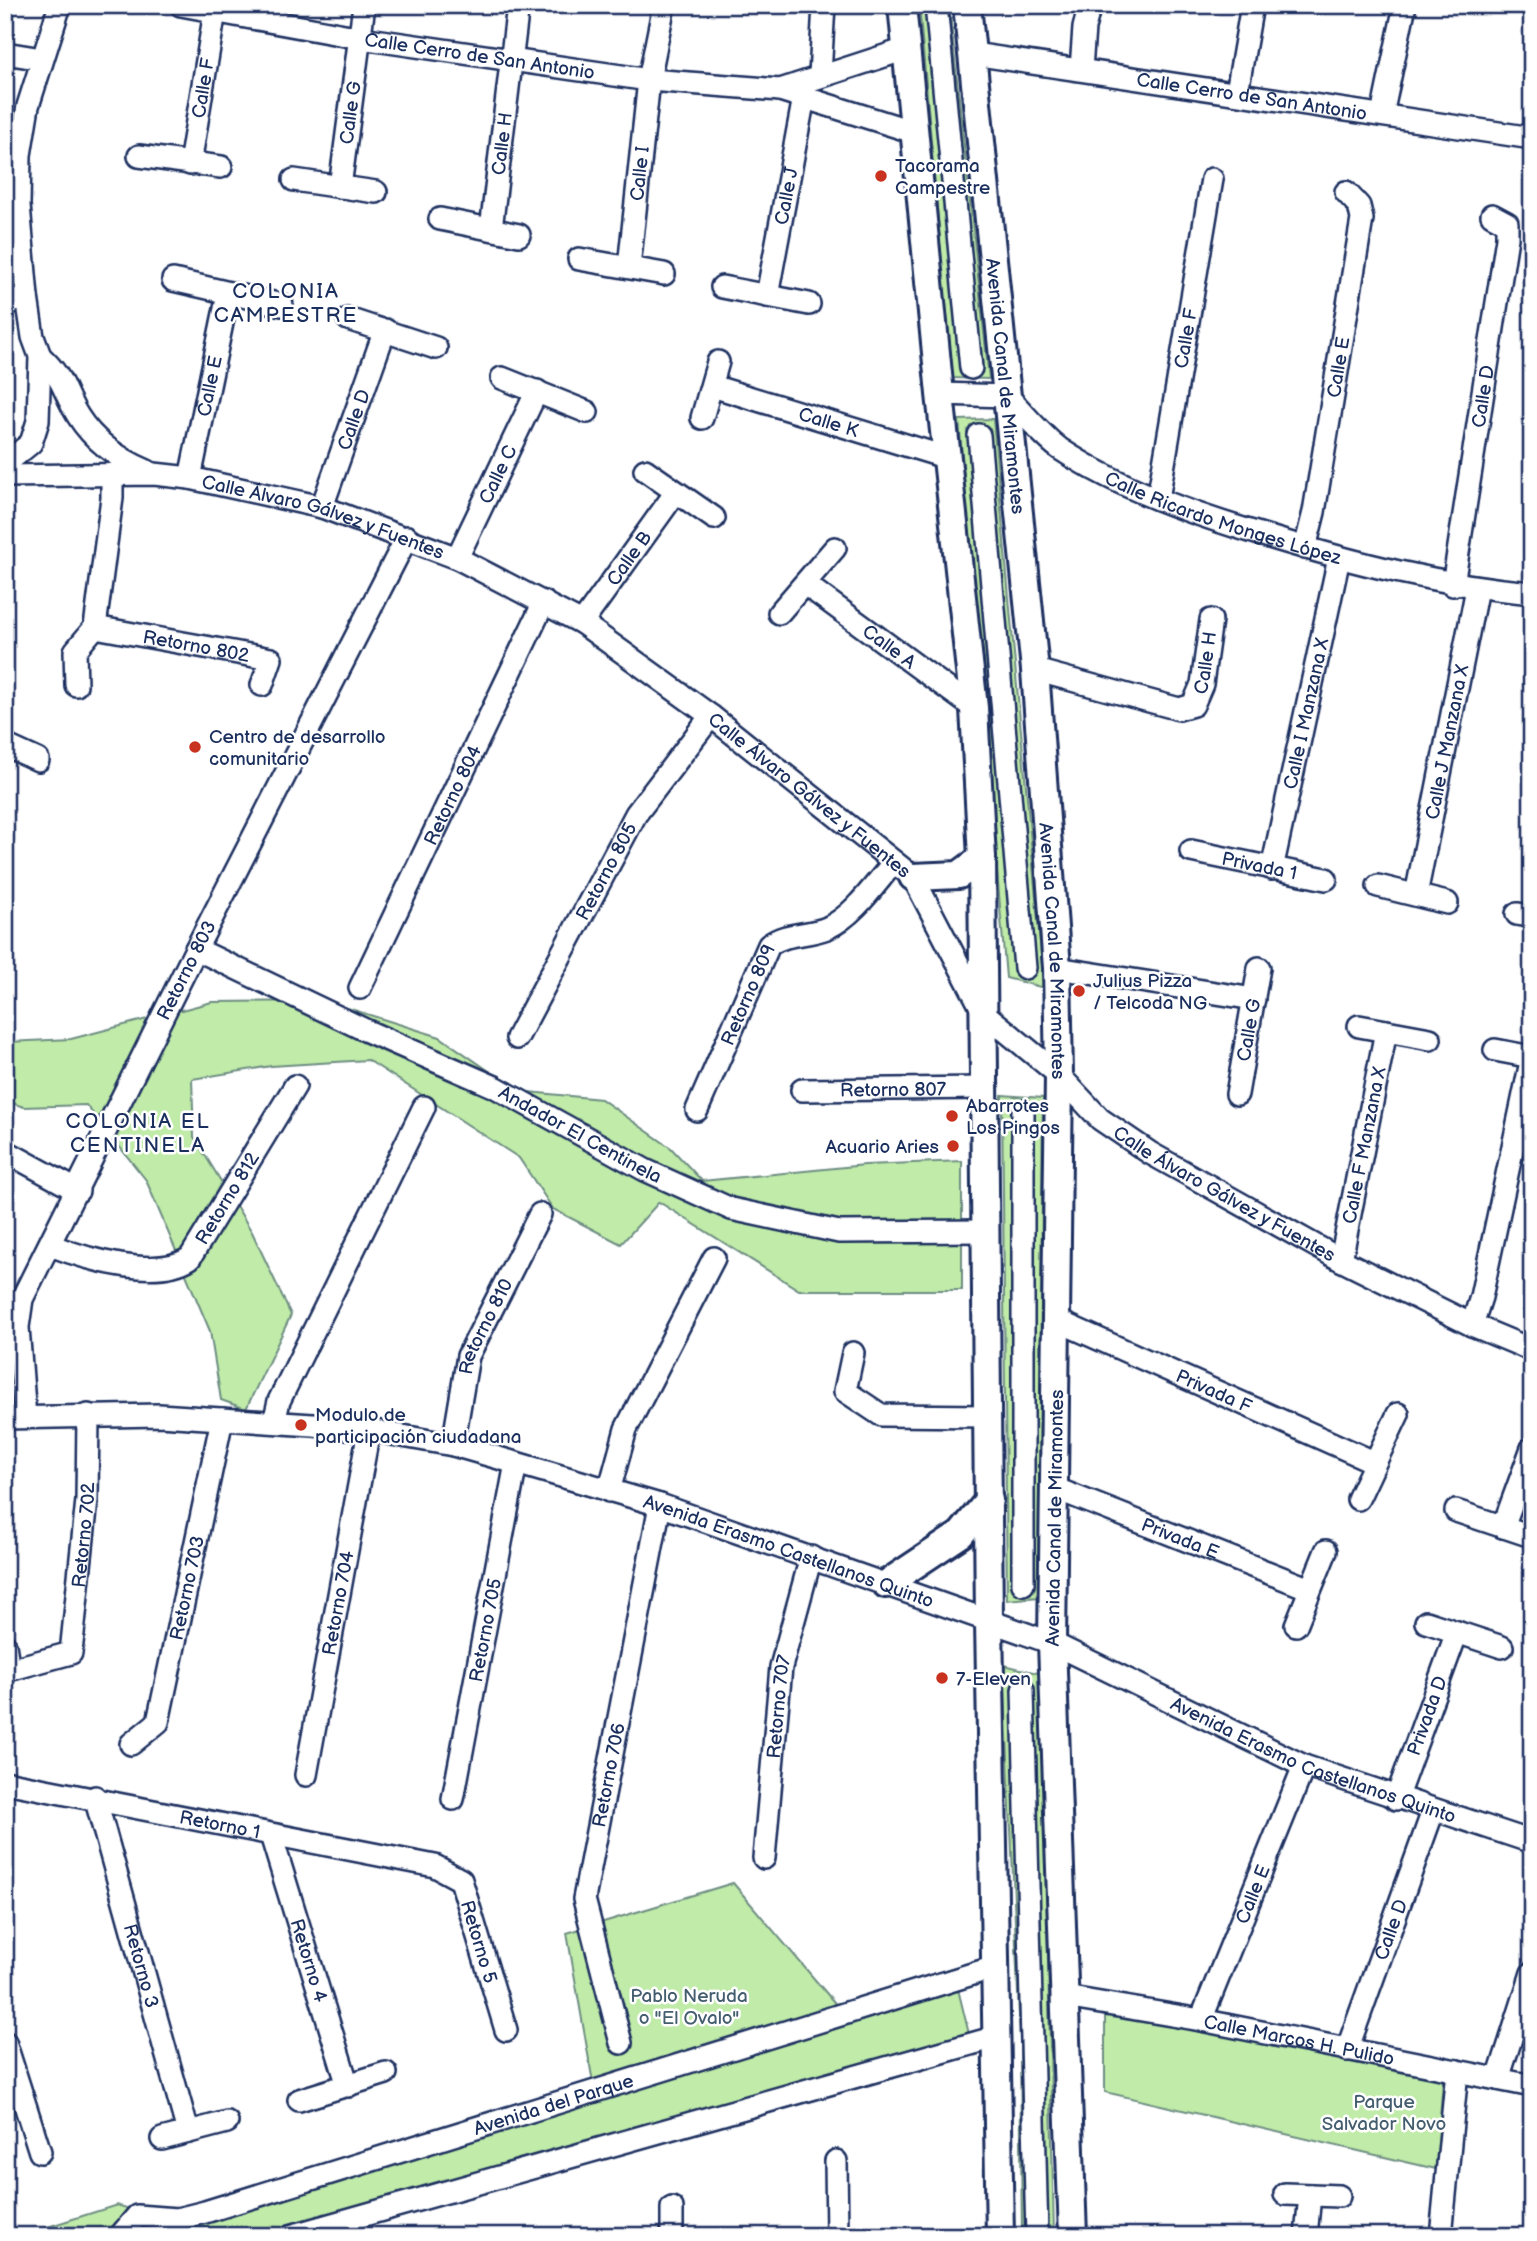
<svg xmlns="http://www.w3.org/2000/svg" width="1537" height="2241" viewBox="0 0 1537 2241" font-family="'Balsamiq Sans',sans-serif">
<style>
.green{fill:#c0eba8;stroke:#6e8d83;stroke-width:2}
.lines{fill:none;stroke-linecap:round;stroke-linejoin:round}
.minor-casing{stroke:#1b2f5e;stroke-width:26}
.major-casing{stroke:#1b2f5e;stroke-width:32}
.minor{stroke:#fff;stroke-width:21}
.major{stroke:#fff;stroke-width:26}
.poi-dot{fill:#c8321e;stroke:#fff;stroke-width:2.5}
.labels{text-anchor:middle;stroke-width:5;stroke-linejoin:round;paint-order:stroke}
.street-label{font-size:19px;fill:#1b2f5e;stroke:#fff}
.poi-label{font-size:19px;fill:#1b2f5e;stroke:#fff;text-anchor:start}
.park-label{font-size:19px;fill:#445e70;stroke:#fff}
.neighbourhood-label{font-size:21px;letter-spacing:2px;fill:#1b2f5e;stroke:#fff}
</style>
<rect width="100%" height="100%" fill="#fff"/>
<filter id="ink" filterUnits="userSpaceOnUse"><feTurbulence type="fractalNoise" baseFrequency=".0143" numOctaves="2"/><feDisplacementMap in="SourceGraphic" scale="14" xChannelSelector="R" yChannelSelector="G"/><feConvolveMatrix kernelMatrix="1 2 1 2 8 2 1 2 1" color-interpolation-filters="sRGB"/></filter>
<g filter="url(#ink)">
<path class="green" d="M 919,5 L 949,5 L 989,379 L 952,378 Z
M 993,419 L 1044,988 L 1006,978 L 959,420 Z
M 325,1001 L 440,1037 L 518,1091 L 601,1099 L 671,1148 L 702,1181 L 865,1165 L 962,1161 L 962,1290 L 799,1290 L 659,1202 L 621,1244 L 553,1209 L 519,1158 L 368,1060 L 271,1066 L 192,1079 L 194,1137 L 252,1232 L 291,1315 L 246,1409 L 221,1400 L 210,1331 L 146,1180 L 86,1105 L 24,1107 L 5,1101 L 5,1036 L 8,1042 L 71,1039 L 212,1002 Z
M 1002,1095 L 1043,1098 L 1038,1597 L 1007,1600 Z
M 1004,1665 L 1042,1674 L 1054,2236 L 1022,2236 L 1020,2040 Z
M 733,1883 L 850,2021 L 958,1989 L 969,2034 L 264,2236 L 19,2236 L 117,2205 L 178,2224 L 596,2100 L 567,1933 Z
M 1105,2005 L 1443,2080 L 1436,2169 L 1105,2092 Z"/>
<g class="lines">
<g class="minor-casing">
<g id="minor">
<path id="s1" d="M 181,5 L 361,38 L 649,80 L 780,90 L 914,132"/>
<path d="M 936,5 L 971,368"/>
<path d="M 5,53 L 42,59"/>
<path id="s2" d="M 973,54 L 1532,138"/>
<path d="M 1081,69 L 1084,28 L 1090,5"/>
<path d="M 820,75 L 824,5"/>
<path d="M 780,90 L 906,49"/>
<path d="M 1237,92 L 1252,5"/>
<path d="M 1382,115 L 1405,5"/>
<path d="M 139,156 L 221,167"/>
<path id="s3" d="M 190,164 L 216,5"/>
<path d="M 294,180 L 376,192"/>
<path id="s4" d="M 340,187 L 364,5"/>
<path d="M 440,219 L 519,235"/>
<path id="s5" d="M 491,229 L 518,5"/>
<path d="M 579,259 L 664,274"/>
<path id="s6" d="M 629,267 L 649,80 L 664,5"/>
<path d="M 173,280 L 282,305"/>
<path d="M 722,287 L 809,304"/>
<path id="s7" d="M 767,296 L 804,97"/>
<path d="M 5,304 L 27,297"/>
<path d="M 348,319 L 436,348"/>
<path d="M 40,356 C 65,379 62,390 78,416 C 95,443 119,459 147,471"/>
<path d="M 502,378 L 587,412"/>
<path id="s8" d="M 712,386 L 948,458"/>
<path id="s9" d="M 940,394 L 1007,396 C 1024,413 1041,435 1060,449 C 1122,490 1196,515 1266,536 C 1354,563 1441,585 1532,593"/>
<path d="M 702,418 L 718,362"/>
<path d="M 979,435 L 1025,968"/>
<path d="M 5,464 L 31,443 L 38,421 L 40,356 L 33,337 L 27,297 L 19,205 L 20,155 L 28,106 L 60,5"/>
<path d="M 645,470 L 714,518"/>
<path id="s10" d="M 5,476 L 154,474 L 190,478 L 322,507 L 457,558 L 582,623 L 711,716 L 913,877 L 984,1013 L 1059,1075 L 1100,1119 L 1150,1153 L 1341,1260 L 1472,1325 L 1532,1350"/>
<path id="s11" d="M 190,478 L 228,294"/>
<path id="s12" d="M 1158,499 L 1212,179"/>
<path id="s13" d="M 322,507 L 385,330"/>
<path id="s14" d="M 1305,548 L 1314,512 L 1362,219 L 1359,206 L 1346,192"/>
<path id="s15" d="M 457,558 L 537,391"/>
<path id="s16" d="M 805,584 L 974,708"/>
<path id="s17" d="M 1453,585 L 1507,238 L 1507,223 L 1492,215"/>
<path d="M 779,613 L 835,548"/>
<path id="s18" d="M 582,623 L 676,492"/>
<path id="s19" d="M 95,627 L 271,659 L 262,685"/>
<path id="s20" d="M 1035,670 L 1179,709 L 1193,705 L 1202,684 L 1211,620"/>
<path d="M 76,685 L 75,651 L 95,627 L 112,498 L 112,474"/>
<path d="M 5,745 L 38,760"/>
<path id="s21" d="M 1191,851 L 1326,879"/>
<path id="s22" d="M 1272,869 L 1339,558"/>
<path d="M 1378,886 L 1447,903"/>
<path id="s23" d="M 1416,895 L 1477,588"/>
<path d="M 1517,914 L 1532,916"/>
<path id="s24" d="M 196,949 L 367,1031 L 495,1087 L 645,1170 L 731,1209 L 839,1232 L 986,1231"/>
<path d="M 1057,968 L 1254,999"/>
<path id="s25" d="M 360,988 L 544,602"/>
<path d="M 1359,1026 L 1430,1039"/>
<path id="s26" d="M 517,1038 L 636,814 L 711,716"/>
<path d="M 1495,1050 L 1532,1057"/>
<path id="s27" d="M 802,1090 L 985,1088"/>
<path id="s28" d="M 1237,1094 L 1259,968"/>
<path id="s29" d="M 697,1110 L 769,945 C 787,932 807,936 827,928 C 854,916 875,884 894,862"/>
<path d="M 1023,1111 L 1023,1584"/>
<path d="M 5,1151 L 78,1191"/>
<path id="s30" d="M 50,1245 C 86,1259 156,1280 190,1258 L 295,1086"/>
<path id="s31" d="M 1341,1260 L 1386,1031"/>
<path id="s32" d="M 1056,1320 L 1374,1462"/>
<path d="M 1472,1325 L 1481,1297 L 1532,1057"/>
<path d="M 853,1353 L 845,1391 L 881,1415 L 987,1416"/>
<path id="s33" d="M 25,1417 L 18,1327 L 22,1299 L 196,949 L 407,537"/>
<path id="s34" d="M 5,1418 L 159,1415 L 313,1425 L 369,1430 L 453,1445 L 516,1463 L 660,1505 L 1052,1643 L 1304,1766 L 1532,1842"/>
<path d="M 274,1422 L 279,1401 L 424,1107"/>
<path id="s35" d="M 453,1445 L 468,1356 L 540,1214"/>
<path id="s36" d="M 1054,1488 L 1310,1589"/>
<path d="M 609,1491 L 626,1429 L 714,1258"/>
<path d="M 1358,1499 L 1398,1414"/>
<path d="M 1456,1511 L 1528,1535"/>
<path d="M 1503,1527 L 1532,1448"/>
<path d="M 1426,1622 L 1502,1647"/>
<path d="M 1296,1625 L 1326,1551"/>
<path d="M 5,1645 L 9,1670"/>
<path id="s37" d="M 5,1671 L 71,1653 L 87,1500 L 88,1415"/>
<path d="M 1023,1690 L 1037,2236"/>
<path id="s38" d="M 131,1744 L 158,1722 L 222,1419"/>
<path id="s39" d="M 306,1775 L 369,1430"/>
<path id="s40" d="M 5,1782 L 435,1866 L 461,1880 L 506,2030"/>
<path id="s41" d="M 95,1797 L 188,2132"/>
<path id="s42" d="M 453,1799 L 516,1463"/>
<path id="s43" d="M 1396,1799 L 1457,1632"/>
<path id="s44" d="M 271,1835 L 348,2086"/>
<path id="s45" d="M 764,1858 L 781,1667 L 811,1557"/>
<path id="s46" d="M 1065,1997 L 1201,2020 L 1532,2086"/>
<path id="s47" d="M 1201,2020 L 1304,1766"/>
<path d="M 5,2042 L 40,2152"/>
<path id="s48" d="M 621,2043 L 584,1899 L 660,1505"/>
<path id="s49" d="M 1347,2050 L 1433,1811"/>
<path d="M 1498,2079 L 1532,1973"/>
<path d="M 299,2100 L 386,2073"/>
<path d="M 162,2139 L 227,2122"/>
<path d="M 836,2161 L 837,2236"/>
<path d="M 1285,2194 L 1339,2196"/>
<path d="M 672,2208 L 672,2236"/>
<path id="s50" d="M 120,2236 L 137,2216 L 177,2219 L 205,2212 L 995,1967"/>
<path d="M 290,2236 L 996,2037"/>
<path d="M 1306,2236 L 1310,2195"/>
<path d="M 1441,2236 L 1457,2071"/>
</g>
</g>
<g class="major-casing">
<g id="major">
<path d="M 902,5 L 940,394 L 974,708 L 982,858 L 989,1622 L 1000,2236"/>
<path id="s51" d="M 967,5 L 1035,670 L 1057,968 L 1059,1075 L 1052,1643 L 1073,2236"/>
<path d="M 913,877 L 959,875 L 982,858"/>
<path d="M 886,1584 L 961,1534 L 989,1500"/>
</g>
</g>
<use href="#minor" class="minor"/>
<use href="#major" class="major"/>
</g>
</g>
<g class="poi-dot">
<circle cx="881" cy="176" r="7"/>
<circle cx="195" cy="747" r="7"/>
<circle cx="1079" cy="991" r="7"/>
<circle cx="952" cy="1116" r="7"/>
<circle cx="953" cy="1146" r="7"/>
<circle cx="301" cy="1425" r="7"/>
<circle cx="942" cy="1678" r="7"/>
</g>
<g class="labels">
<g class="street-label">
<text dy="7" stroke="none"><textPath href="#s1" startOffset="303">Calle Cerro de San Antonio</textPath></text>
<text dy="7" stroke="none"><textPath href="#s3" startOffset="77">Calle F</textPath></text>
<text dy="7" stroke="none"><textPath href="#s2" startOffset="282">Calle Cerro de San Antonio</textPath></text>
<text dy="7" stroke="none"><textPath href="#s4" startOffset="75">Calle G</textPath></text>
<text dy="7" stroke="none"><textPath href="#s5" startOffset="86">Calle H</textPath></text>
<text dy="7" stroke="none"><textPath href="#s6" startOffset="94">Calle I</textPath></text>
<text dy="7" stroke="none"><textPath href="#s7" startOffset="102">Calle J</textPath></text>
<text dy="7" stroke="none"><textPath href="#s12" startOffset="163">Calle F</textPath></text>
<text dy="7" stroke="none"><textPath href="#s14" startOffset="184">Calle E</textPath></text>
<text dy="7" stroke="none"><textPath href="#s11" startOffset="94">Calle E</textPath></text>
<text dy="7" stroke="none"><textPath href="#s51" startOffset="383">Avenida Canal de Miramontes</textPath></text>
<text dy="7" stroke="none"><textPath href="#s17" startOffset="191">Calle D</textPath></text>
<text dy="7" stroke="none"><textPath href="#s13" startOffset="93">Calle D</textPath></text>
<text dy="7" stroke="none"><textPath href="#s8" startOffset="122">Calle K</textPath></text>
<text dy="7" stroke="none"><textPath href="#s15" startOffset="93">Calle C</textPath></text>
<text dy="7" stroke="none"><textPath href="#s9" startOffset="320">Calle Ricardo Monges López</textPath></text>
<text dy="7" stroke="none"><textPath href="#s10" startOffset="324">Calle Álvaro Gálvez y Fuentes</textPath></text>
<text dy="7" stroke="none"><textPath href="#s18" startOffset="80">Calle B</textPath></text>
<text dy="7" stroke="none"><textPath href="#s19" startOffset="103">Retorno 802</textPath></text>
<text dy="7" stroke="none"><textPath href="#s16" startOffset="105">Calle A</textPath></text>
<text dy="7" stroke="none"><textPath href="#s20" startOffset="208">Calle H</textPath></text>
<text dy="7" stroke="none"><textPath href="#s22" startOffset="159">Calle I Manzana X</textPath></text>
<text dy="7" stroke="none"><textPath href="#s23" startOffset="156">Calle J Manzana X</textPath></text>
<text dy="7" stroke="none"><textPath href="#s25" startOffset="214">Retorno 804</textPath></text>
<text dy="7" stroke="none"><textPath href="#s10" startOffset="891">Calle Álvaro Gálvez y Fuentes</textPath></text>
<text dy="7" stroke="none"><textPath href="#s21" startOffset="70">Privada 1</textPath></text>
<text dy="7" stroke="none"><textPath href="#s26" startOffset="189">Retorno 805</textPath></text>
<text dy="7" stroke="none"><textPath href="#s51" startOffset="950">Avenida Canal de Miramontes</textPath></text>
<text dy="7" stroke="none"><textPath href="#s33" startOffset="486">Retorno 803</textPath></text>
<text dy="7" stroke="none"><textPath href="#s29" startOffset="126">Retorno 809</textPath></text>
<text dy="7" stroke="none"><textPath href="#s28" startOffset="65">Calle G</textPath></text>
<text dy="7" stroke="none"><textPath href="#s27" startOffset="91">Retorno 807</textPath></text>
<text dy="7" stroke="none"><textPath href="#s24" startOffset="427">Andador El Centinela</textPath></text>
<text dy="7" stroke="none"><textPath href="#s31" startOffset="117">Calle F Manzana X</textPath></text>
<text dy="7" stroke="none"><textPath href="#s10" startOffset="1479">Calle Álvaro Gálvez y Fuentes</textPath></text>
<text dy="7" stroke="none"><textPath href="#s30" startOffset="215">Retorno 812</textPath></text>
<text dy="7" stroke="none"><textPath href="#s35" startOffset="124">Retorno 810</textPath></text>
<text dy="7" stroke="none"><textPath href="#s32" startOffset="173">Privada F</textPath></text>
<text transform="translate(1054 1518) rotate(-89)" y="7">Avenida Canal de Miramontes</text>
<text dy="7" stroke="none"><textPath href="#s37" startOffset="187">Retorno 702</textPath></text>
<text dy="7" stroke="none"><textPath href="#s36" startOffset="136">Privada E</textPath></text>
<text dy="7" stroke="none"><textPath href="#s34" startOffset="802">Avenida Erasmo Castellanos Quinto</textPath></text>
<text dy="7" stroke="none"><textPath href="#s38" startOffset="172">Retorno 703</textPath></text>
<text dy="7" stroke="none"><textPath href="#s39" startOffset="175">Retorno 704</textPath></text>
<text dy="7" stroke="none"><textPath href="#s42" startOffset="172">Retorno 705</textPath></text>
<text dy="7" stroke="none"><textPath href="#s45" startOffset="152">Retorno 707</textPath></text>
<text dy="7" stroke="none"><textPath href="#s43" startOffset="89">Privada D</textPath></text>
<text dy="7" stroke="none"><textPath href="#s34" startOffset="1368">Avenida Erasmo Castellanos Quinto</textPath></text>
<text dy="7" stroke="none"><textPath href="#s48" startOffset="275">Retorno 706</textPath></text>
<text dy="7" stroke="none"><textPath href="#s40" startOffset="219">Retorno 1</textPath></text>
<text dy="7" stroke="none"><textPath href="#s47" startOffset="136">Calle E</textPath></text>
<text dy="7" stroke="none"><textPath href="#s49" startOffset="128">Calle D</textPath></text>
<text dy="7" stroke="none"><textPath href="#s40" startOffset="532">Retorno 5</textPath></text>
<text dy="7" stroke="none"><textPath href="#s44" startOffset="131">Retorno 4</textPath></text>
<text dy="7" stroke="none"><textPath href="#s41" startOffset="175">Retorno 3</textPath></text>
<text dy="7" stroke="none"><textPath href="#s46" startOffset="238">Calle Marcos H. Pulido</textPath></text>
<text dy="7" stroke="none"><textPath href="#s50" startOffset="460">Avenida del Parque</textPath></text>
</g>
<g class="poi-label">
<text x="895" y="172">Tacorama<tspan x="895" dy="22">Campestre</tspan></text>
<text x="209" y="743">Centro de desarrollo<tspan x="209" dy="22">comunitario</tspan></text>
<text x="1093" y="987">Julius Pizza<tspan x="1093" dy="22">/ Telcoda NG</tspan></text>
<text x="966" y="1112">Abarrotes<tspan x="966" dy="22">Los Pingos</tspan></text>
<text x="939" y="1153" text-anchor="end">Acuario Aries</text>
<text x="315" y="1421">Modulo de<tspan x="315" dy="22">participación ciudadana</tspan></text>
<text x="956" y="1685">7-Eleven</text>
</g>
<g class="park-label">
<text x="689" y="2002">Pablo Neruda<tspan x="689" dy="22">o "El Ovalo"</tspan></text>
<text x="1384" y="2108">Parque<tspan x="1384" dy="22">Salvador Novo</tspan></text>
</g>
<g class="neighbourhood-label">
<text x="286" y="298">COLONIA<tspan x="286" dy="24">CAMPESTRE</tspan></text>
<text x="138" y="1128">COLONIA EL<tspan x="138" dy="24">CENTINELA</tspan></text>
</g>
</g>
<rect width="1537" height="2241" fill="none" stroke="#fff" stroke-width="28"/>
<rect x="14" y="14" width="1509" height="2213" fill="none" stroke="#1b2f5e" stroke-width="2.5" filter="url(#ink)"/>
</svg>
